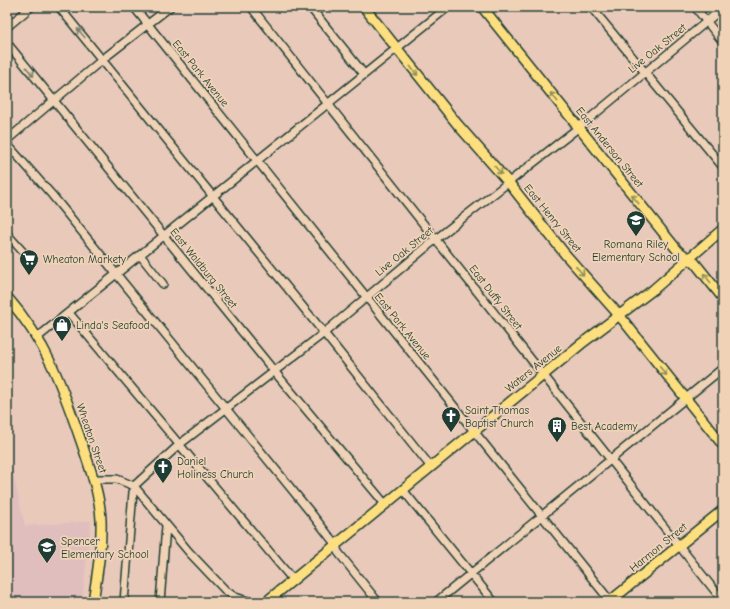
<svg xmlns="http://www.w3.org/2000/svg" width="730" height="609" viewBox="0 0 730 609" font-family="'Comic Neue',sans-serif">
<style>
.built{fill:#e1bebe}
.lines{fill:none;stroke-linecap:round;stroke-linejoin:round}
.minor-casing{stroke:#1f3d34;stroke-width:10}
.major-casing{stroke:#1f3d34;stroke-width:12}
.minor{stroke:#f0d3b7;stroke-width:7}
.major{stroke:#fedf80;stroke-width:9}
.oneway{stroke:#7d806f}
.oneway2{stroke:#8e8e5a}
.labels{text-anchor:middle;stroke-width:3.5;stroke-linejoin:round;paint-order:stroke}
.street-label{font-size:11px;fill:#1f3d34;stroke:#f0d3b7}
.poi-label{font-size:11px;fill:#1f3d34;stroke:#f0d3b7;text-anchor:start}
</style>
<rect width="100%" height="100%" fill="#e9c9ba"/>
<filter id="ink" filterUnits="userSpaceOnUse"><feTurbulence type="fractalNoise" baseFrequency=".025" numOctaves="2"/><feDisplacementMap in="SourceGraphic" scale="8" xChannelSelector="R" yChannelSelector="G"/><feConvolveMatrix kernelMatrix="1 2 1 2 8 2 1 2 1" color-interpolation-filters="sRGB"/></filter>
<g filter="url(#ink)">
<path class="built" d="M 7,465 L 11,465 L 25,526 L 91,521 L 82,602 L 7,602 Z"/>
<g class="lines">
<g class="minor-casing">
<path id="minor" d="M 59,7 L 324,333 L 431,467
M 134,7 L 611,602
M 251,7 L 723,601
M 310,7 L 364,74
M 591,7 L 723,167
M 695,7 L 723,42
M 7,27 L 31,7
M 7,43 L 274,371 L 385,504
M 7,140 L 103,59 L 170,7
M 7,144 L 52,195 L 311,513 L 336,545 L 338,552 L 378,602
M 7,234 L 24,253
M 140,255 L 163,284
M 69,313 L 293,580
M 38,337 L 448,7
M 94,479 L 117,479 L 134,486 L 189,552 L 225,590 L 235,597 L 251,602
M 134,486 L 180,444 L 324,333 L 436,239 L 578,128 L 723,8
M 403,490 L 494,602
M 124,602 L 133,492 L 136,489
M 160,602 L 166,526
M 436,602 L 723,368"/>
</g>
<g class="major-casing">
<path id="major" d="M 364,7 L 458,125 L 509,183 L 565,254 L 619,315 L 723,445
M 482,7 L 678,251 L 695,263 L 723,298
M 7,297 C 48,344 62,386 82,444 C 90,469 100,494 101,520 C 102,548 97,575 93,602
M 266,602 L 581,344 L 654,289 L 723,229
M 609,602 L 723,510"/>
</g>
<use href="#minor" class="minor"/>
<use href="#major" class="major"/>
</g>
<defs><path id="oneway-shaft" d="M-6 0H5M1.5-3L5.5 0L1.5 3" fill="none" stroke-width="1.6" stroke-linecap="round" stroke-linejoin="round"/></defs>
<g class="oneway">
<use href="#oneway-shaft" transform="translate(81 33) rotate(-130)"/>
<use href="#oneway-shaft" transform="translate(30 72) rotate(51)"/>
</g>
<g class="oneway2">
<use href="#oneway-shaft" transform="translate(414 71) rotate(51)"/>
<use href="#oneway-shaft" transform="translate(554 97) rotate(-129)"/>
<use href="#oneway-shaft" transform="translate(498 170) rotate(48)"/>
<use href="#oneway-shaft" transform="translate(635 199) rotate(-129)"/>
<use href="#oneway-shaft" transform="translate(580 271) rotate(48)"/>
<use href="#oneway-shaft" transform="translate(707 278) rotate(-128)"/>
<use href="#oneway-shaft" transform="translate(663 371) rotate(52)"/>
</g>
</g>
<defs>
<g id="school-pin" transform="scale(1)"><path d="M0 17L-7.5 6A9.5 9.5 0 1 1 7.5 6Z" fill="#1f3d34" stroke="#f0d3b7"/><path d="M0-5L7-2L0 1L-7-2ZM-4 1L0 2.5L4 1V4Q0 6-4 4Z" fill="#fff"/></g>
<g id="supermarket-pin" transform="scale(1)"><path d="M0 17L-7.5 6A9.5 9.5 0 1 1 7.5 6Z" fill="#1f3d34" stroke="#f0d3b7"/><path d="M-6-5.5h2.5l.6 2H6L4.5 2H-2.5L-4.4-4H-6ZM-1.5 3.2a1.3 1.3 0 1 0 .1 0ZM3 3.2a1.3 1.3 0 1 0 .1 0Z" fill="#fff"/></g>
<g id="shop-pin" transform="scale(1)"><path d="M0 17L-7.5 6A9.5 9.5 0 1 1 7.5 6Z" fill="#1f3d34" stroke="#f0d3b7"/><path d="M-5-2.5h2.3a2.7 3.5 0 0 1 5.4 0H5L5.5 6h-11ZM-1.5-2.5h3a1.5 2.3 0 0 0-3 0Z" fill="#fff"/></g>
<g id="church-pin" transform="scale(1)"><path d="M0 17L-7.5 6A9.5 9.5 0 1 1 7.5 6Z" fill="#1f3d34" stroke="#f0d3b7"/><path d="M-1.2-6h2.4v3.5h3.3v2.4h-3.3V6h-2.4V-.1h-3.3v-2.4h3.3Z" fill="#fff"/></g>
<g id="building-pin" transform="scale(1)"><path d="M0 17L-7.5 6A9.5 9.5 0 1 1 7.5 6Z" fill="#1f3d34" stroke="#f0d3b7"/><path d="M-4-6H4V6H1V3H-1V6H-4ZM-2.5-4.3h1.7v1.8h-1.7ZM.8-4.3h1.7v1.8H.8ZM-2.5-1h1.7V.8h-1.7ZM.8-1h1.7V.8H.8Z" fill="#fff"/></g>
</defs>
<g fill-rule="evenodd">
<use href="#school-pin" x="636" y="220"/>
<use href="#supermarket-pin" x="29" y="259"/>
<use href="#shop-pin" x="62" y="325"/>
<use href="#church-pin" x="451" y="416"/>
<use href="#building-pin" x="557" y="426"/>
<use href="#church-pin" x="163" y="467"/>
<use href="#school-pin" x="47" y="547"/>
</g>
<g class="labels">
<g class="street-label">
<text transform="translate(657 48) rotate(-39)" y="4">Live Oak Street</text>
<text transform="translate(201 73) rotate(51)" y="4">East Park Avenue</text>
<text transform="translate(610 147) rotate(51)" y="4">East Anderson Street</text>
<text transform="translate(553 218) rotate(51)" y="4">East Henry Street</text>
<text transform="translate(404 251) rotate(-39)" y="4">Live Oak Street</text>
<text transform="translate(204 268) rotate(51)" y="4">East Waldburg Street</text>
<text transform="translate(496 297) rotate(52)" y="4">East Duffy Street</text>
<text transform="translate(403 326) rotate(51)" y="4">East Park Avenue</text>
<text transform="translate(533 368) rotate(-39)" y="4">Waters Avenue</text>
<text transform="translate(92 438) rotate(71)" y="4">Wheaton Street</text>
<text transform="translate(658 547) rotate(-39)" y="4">Harmon Street</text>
</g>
<g class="poi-label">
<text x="636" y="248" text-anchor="middle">Romana Riley<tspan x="636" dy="13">Elementary School</tspan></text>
<text x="43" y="263">Wheaton Markety</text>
<text x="76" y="329">Linda's Seafood</text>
<text x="465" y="414">Saint Thomas<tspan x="465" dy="13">Baptist Church</tspan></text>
<text x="571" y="430">Best Academy</text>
<text x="177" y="465">Daniel<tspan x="177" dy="13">Holiness Church</tspan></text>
<text x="61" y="545">Spencer<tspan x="61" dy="13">Elementary School</tspan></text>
</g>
</g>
<rect width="730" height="609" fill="none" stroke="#f0d3b7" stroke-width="24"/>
<rect x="12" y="12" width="706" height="585" fill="none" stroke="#1f3d34" stroke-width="1.5" filter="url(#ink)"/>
</svg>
